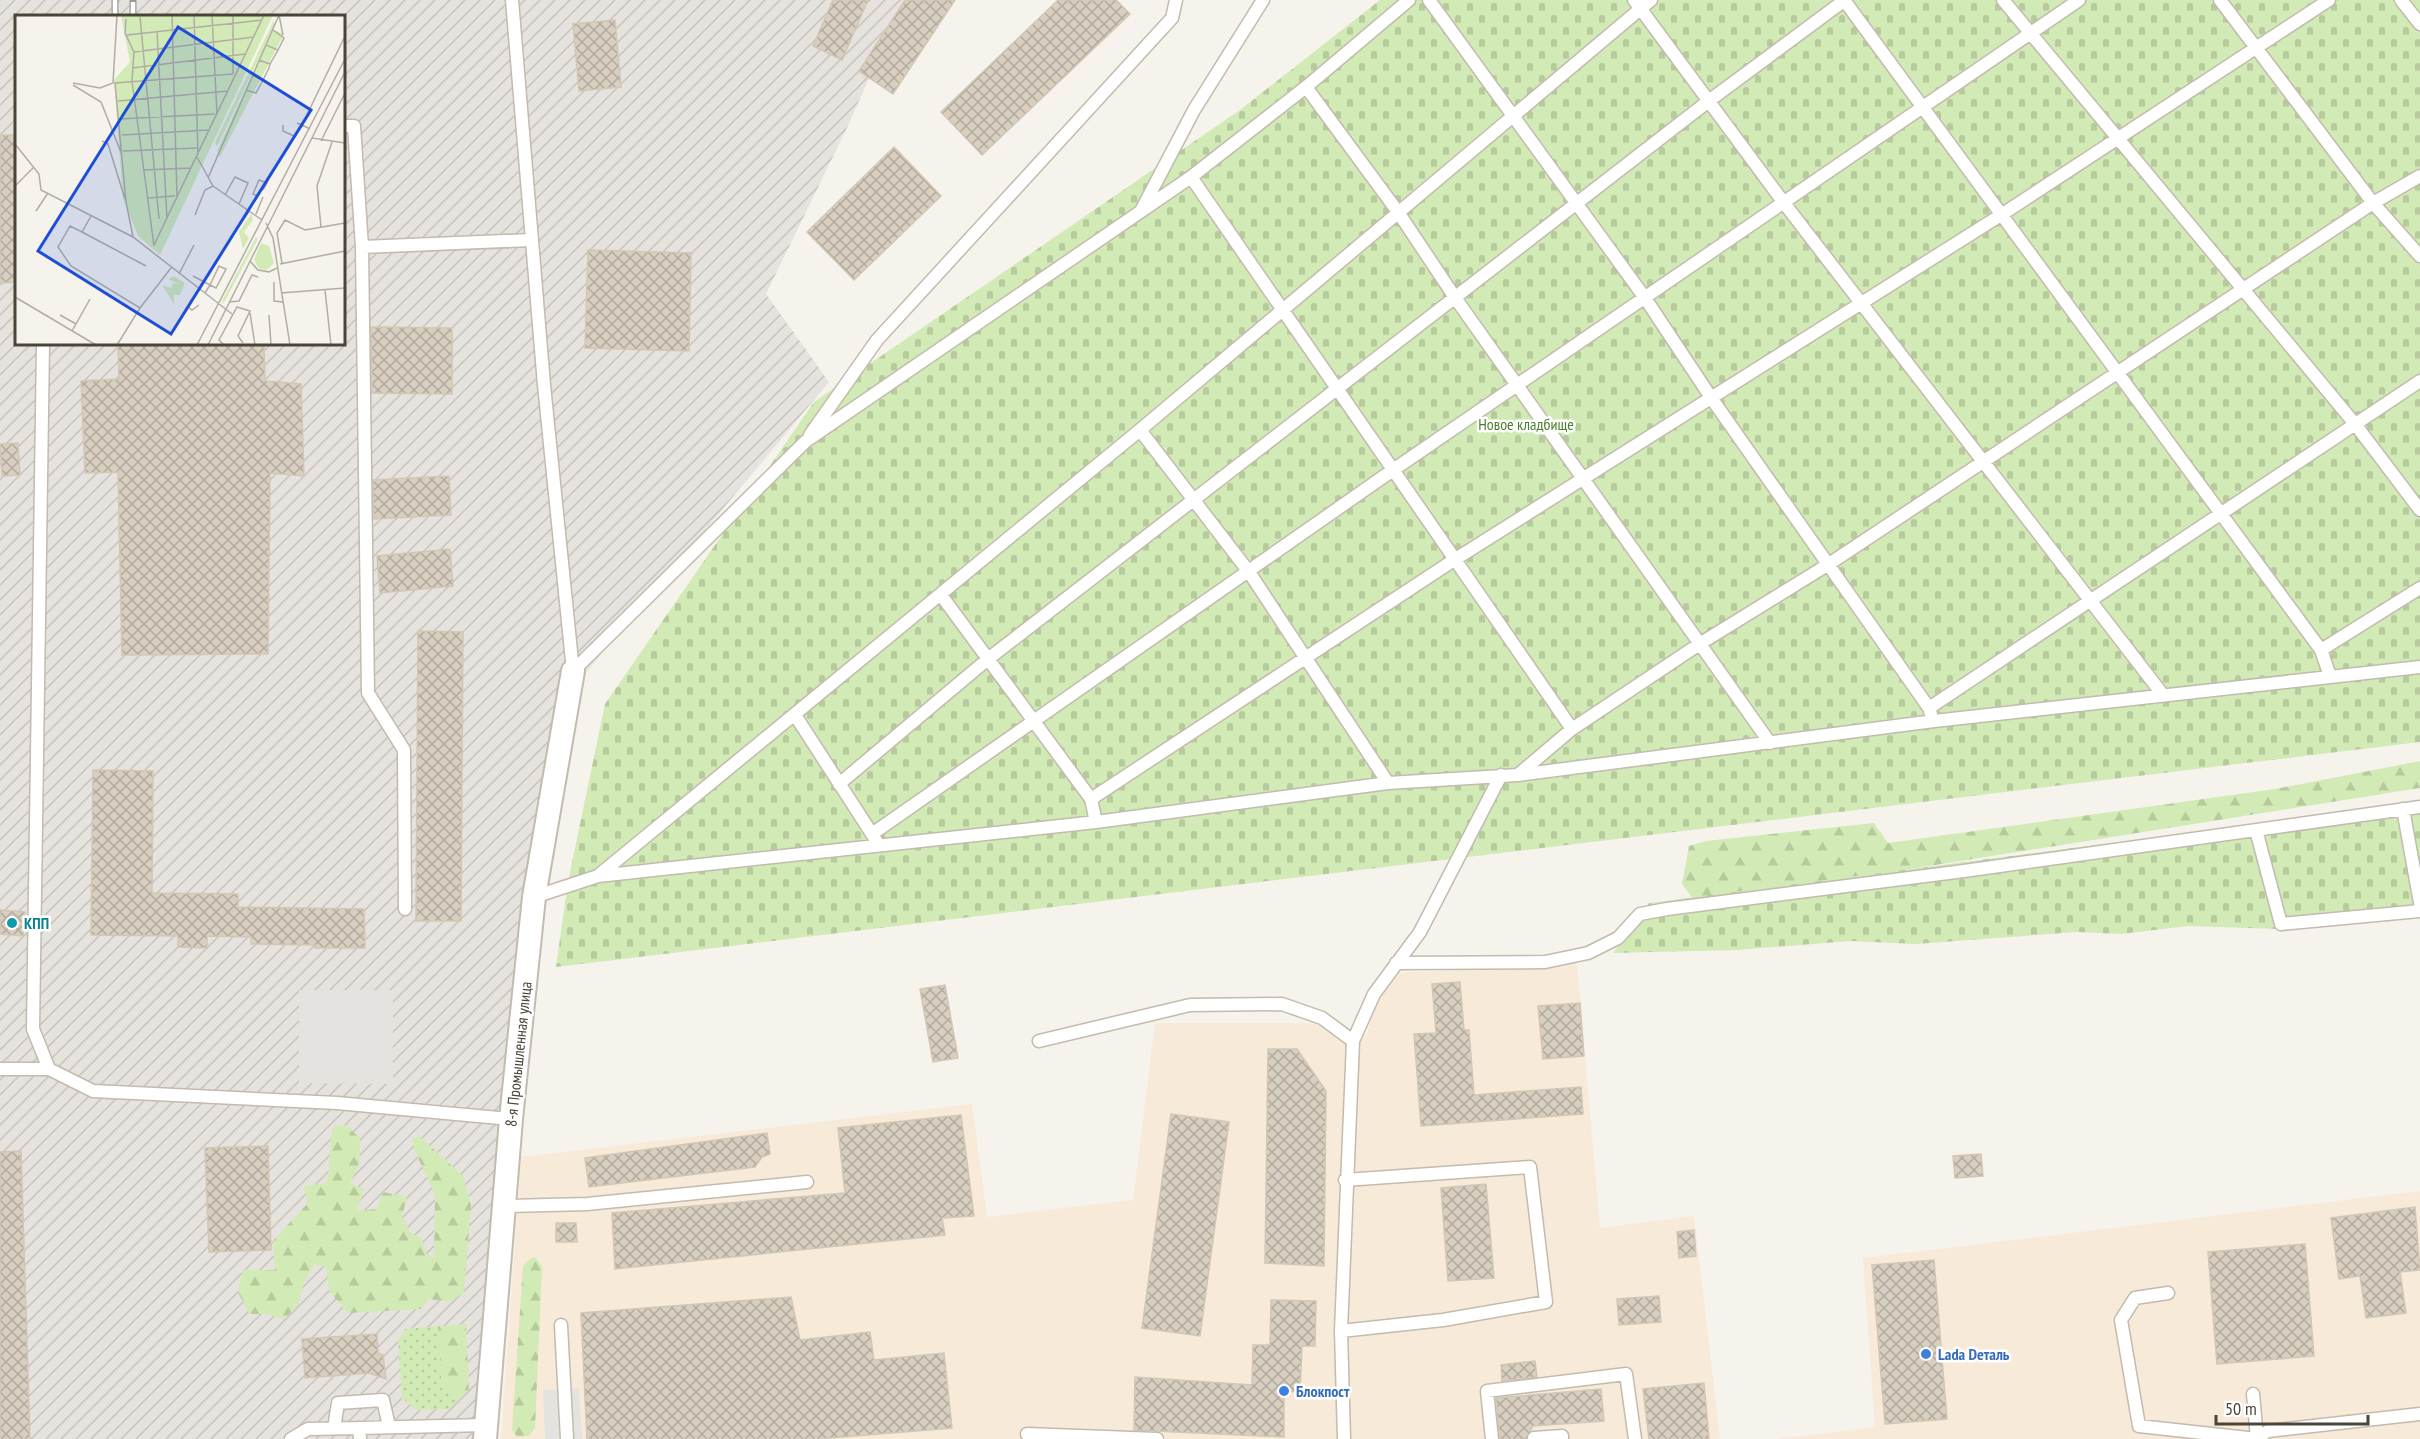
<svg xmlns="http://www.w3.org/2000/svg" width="2420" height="1439" viewBox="0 0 2420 1439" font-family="'PT Sans Narrow',sans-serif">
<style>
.commercial{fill:#f7ead8}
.industrial{fill:url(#industrial-furrows);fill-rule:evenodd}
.grass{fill:url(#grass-dots)}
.forest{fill:url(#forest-firs)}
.cemetery{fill:url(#cemetery-stones)}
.parking{fill:#e5e3e0}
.building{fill:url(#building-cross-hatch);stroke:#d3c7b4;stroke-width:1.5}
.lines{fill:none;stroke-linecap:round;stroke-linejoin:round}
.lane-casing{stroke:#c2bbae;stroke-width:15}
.street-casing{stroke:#c2bbae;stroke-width:26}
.lane{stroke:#fff;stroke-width:12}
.street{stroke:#fff;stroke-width:22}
.rail-casing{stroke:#9a9a9a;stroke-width:7}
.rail{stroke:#fff;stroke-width:4.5;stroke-dasharray:14;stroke-linecap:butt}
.culture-dot{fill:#0f9aa8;stroke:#fff;stroke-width:2}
.shop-dot{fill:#3f7fe0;stroke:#fff;stroke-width:2}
.labels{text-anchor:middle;stroke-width:5;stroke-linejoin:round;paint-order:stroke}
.park-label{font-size:16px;fill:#4a7f2a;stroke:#fff}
.culture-label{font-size:16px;font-weight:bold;fill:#0d838f;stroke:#fff;text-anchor:start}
.street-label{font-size:16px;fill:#4b4439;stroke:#fff}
.shop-label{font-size:16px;font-weight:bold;fill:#366cbe;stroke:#fff;text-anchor:start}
.inset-road{fill:none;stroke:#b2ada4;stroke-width:1.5}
.view{fill:#1d4ed8;fill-opacity:0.15;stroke:#1d4ed8;stroke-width:3}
.inset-edge{fill:none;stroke:#4b4439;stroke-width:3}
</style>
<defs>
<pattern id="industrial-furrows" width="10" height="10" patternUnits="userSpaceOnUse" patternTransform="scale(1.5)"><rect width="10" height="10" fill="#e6e2dd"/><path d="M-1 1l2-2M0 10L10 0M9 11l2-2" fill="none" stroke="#c7c3be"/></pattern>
<pattern id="grass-dots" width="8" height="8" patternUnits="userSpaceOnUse" patternTransform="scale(1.5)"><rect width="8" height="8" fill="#d2eab5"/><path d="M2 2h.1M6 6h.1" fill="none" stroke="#b6ca9c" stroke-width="1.8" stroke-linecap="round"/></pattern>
<pattern id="forest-firs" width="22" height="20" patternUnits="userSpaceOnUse" patternTransform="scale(1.5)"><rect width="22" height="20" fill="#d2eab5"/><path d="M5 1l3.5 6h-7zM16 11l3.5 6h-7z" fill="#b6ca9c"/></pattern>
<pattern id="cemetery-stones" width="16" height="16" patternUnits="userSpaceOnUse" patternTransform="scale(1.5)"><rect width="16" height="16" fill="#d2eab5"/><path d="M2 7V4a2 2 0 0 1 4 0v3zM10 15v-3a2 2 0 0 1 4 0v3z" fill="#b6ca9c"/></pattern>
<pattern id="building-cross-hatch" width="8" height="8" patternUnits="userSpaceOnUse" patternTransform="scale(1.5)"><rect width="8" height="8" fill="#d8cfc1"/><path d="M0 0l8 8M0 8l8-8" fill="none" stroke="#b1aa9e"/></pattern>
</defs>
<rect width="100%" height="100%" fill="#f6f3ec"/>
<path class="commercial" d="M 1577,963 L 1600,1228 L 1694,1216 L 1720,1439 L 501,1439 L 521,1157 L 972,1104 L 987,1217 L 1133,1200 L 1155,1023 L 1310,1023 L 1366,1036 L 1378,999 L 1400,973 Z
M 2420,1191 L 2420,1439 L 1776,1439 L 1875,1427 L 1863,1258 Z"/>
<path class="industrial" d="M 0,0 L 904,0 L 846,130 L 766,294 L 829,382 L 563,700 L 482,1439 L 0,1439 ZM 16,16 L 344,16 L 344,344 L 16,344 Z"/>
<path class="grass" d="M 438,1326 L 442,1389 L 459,1400 L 449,1409 L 417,1410 L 402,1398 L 398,1340 L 405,1329 Z"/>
<path class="forest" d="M 2420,761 L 2420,788 L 1696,903 L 1682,884 L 1689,846 L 1706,841 L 1874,823 L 1888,843 L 2275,789 Z
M 346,1125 L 360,1138 L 360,1162 L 350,1183 L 364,1189 L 357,1211 L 377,1209 L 383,1192 L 407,1197 L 402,1216 L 410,1232 L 422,1239 L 426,1253 L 434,1259 L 435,1195 L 414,1149 L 412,1139 L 419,1136 L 463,1176 L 471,1205 L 464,1293 L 449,1302 L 429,1299 L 421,1309 L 348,1313 L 329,1291 L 326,1267 L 314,1265 L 304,1282 L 299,1303 L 285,1319 L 266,1314 L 249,1314 L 238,1292 L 243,1270 L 275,1270 L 273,1241 L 307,1204 L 304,1186 L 326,1183 C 332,1164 327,1145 334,1126 Z
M 531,1258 L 536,1258 L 542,1267 L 535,1428 L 529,1436 L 517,1437 L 512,1430 L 523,1266 Z
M 466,1324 L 469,1389 L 459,1400 L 442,1389 L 438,1326 Z"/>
<path class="cemetery" d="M 1380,0 L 2420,0 L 2420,742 L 556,967 L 568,882 L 605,704 L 814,402 L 1240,110 Z
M 2420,803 L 2420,917 L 2278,929 L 2188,926 L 2121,934 L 2077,932 L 1916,944 L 1851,941 L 1737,950 L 1613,953 L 1649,903 Z"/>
<path class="parking" d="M 299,990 L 393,990 L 393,1084 L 299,1083 Z
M 579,1388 L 582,1439 L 545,1439 L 543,1390 Z"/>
<path class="building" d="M 833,0 L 868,0 L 842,60 L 813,46 Z
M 905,0 L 955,0 L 893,94 L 859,71 Z
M 1058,0 L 1116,0 L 1130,14 L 982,155 L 941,112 Z
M 615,20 L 621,87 L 579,91 L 573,24 Z
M 0,135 L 16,135 L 16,282 L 0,283 Z
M 894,147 L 941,196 L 854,280 L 807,232 Z
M 588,250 L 691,253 L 689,351 L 585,348 Z
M 371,327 L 452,328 L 452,394 L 372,393 Z
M 118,344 L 264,344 L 265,381 L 301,384 L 304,476 L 270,473 L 268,654 L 122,655 L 118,472 L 85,473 L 81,381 L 119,379 Z
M 18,443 L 20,475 L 2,476 L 0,444 Z
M 449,476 L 451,515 L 374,519 L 373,480 Z
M 450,549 L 453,586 L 380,593 L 377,556 Z
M 418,631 L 463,632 L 461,921 L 416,921 Z
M 93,770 L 153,771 L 152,893 L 238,894 L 238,907 L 364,909 L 365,948 L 315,948 L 315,945 L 251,944 L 251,937 L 207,936 L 207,948 L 178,947 L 178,936 L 91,935 Z
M 0,910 L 25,912 L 23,936 L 0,934 Z
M 1460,982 L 1464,1030 L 1469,1030 L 1474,1095 L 1581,1087 L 1583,1114 L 1421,1126 L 1414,1034 L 1436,1033 L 1432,984 Z
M 945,985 L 958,1058 L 933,1062 L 920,989 Z
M 1580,1003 L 1584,1056 L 1543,1059 L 1538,1006 Z
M 1268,1049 L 1297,1049 L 1326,1091 L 1324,1266 L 1265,1263 Z
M 1171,1114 L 1229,1122 L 1200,1336 L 1142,1328 Z
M 961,1115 L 974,1216 L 942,1218 L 945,1235 L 615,1269 L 612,1213 L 845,1193 L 838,1128 Z
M 767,1133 L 770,1154 L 762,1157 L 755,1167 L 589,1187 L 585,1158 Z
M 268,1146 L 271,1250 L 209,1252 L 205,1148 Z
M 21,1151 L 30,1439 L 0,1439 L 0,1152 Z
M 1981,1154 L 1983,1176 L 1955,1178 L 1953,1156 Z
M 1486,1184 L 1494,1278 L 1448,1281 L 1441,1188 Z
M 2415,1207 L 2420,1270 L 2400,1272 L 2406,1313 L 2366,1318 L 2360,1276 L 2339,1279 L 2331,1218 Z
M 556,1223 L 576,1223 L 577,1242 L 556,1242 Z
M 1694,1230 L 1696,1256 L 1679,1258 L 1677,1232 Z
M 2305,1244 L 2314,1356 L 2217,1364 L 2208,1252 Z
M 1934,1260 L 1947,1419 L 1885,1424 L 1872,1265 Z
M 1659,1296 L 1661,1322 L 1619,1325 L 1617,1299 Z
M 791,1297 L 800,1340 L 870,1332 L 874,1360 L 944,1353 L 952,1428 L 818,1439 L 587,1439 L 581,1313 Z
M 1271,1300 L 1316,1301 L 1315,1346 L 1302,1346 L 1300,1392 L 1284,1391 L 1284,1437 L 1134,1430 L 1135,1377 L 1252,1385 L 1253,1345 L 1270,1345 Z
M 377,1334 L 378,1353 L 383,1355 L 386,1379 L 369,1373 L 305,1378 L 302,1339 Z
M 1535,1361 L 1537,1377 L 1502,1381 L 1501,1365 Z
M 1704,1383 L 1709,1439 L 1649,1439 L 1643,1389 Z
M 1601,1389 L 1604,1421 L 1533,1426 L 1526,1439 L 1500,1439 L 1496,1398 Z"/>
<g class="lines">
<g class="lane-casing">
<path id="lane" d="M 512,0 L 544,385 L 573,671
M 1429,0 L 1645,298 L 1712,399 L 1929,708
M 1634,0 L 1784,203 L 2163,695
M 1844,0 L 2321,650
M 2003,0 L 2355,424 L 2420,510
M 2220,0 L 2373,203 L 2420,256
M 2401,0 L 2420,24
M 1306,87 L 1398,212 L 1456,299 L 1770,743
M 344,126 L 354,126 L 362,247 L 531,240
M 1191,177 L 1572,729
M 1142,209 L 1194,110 L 1263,0
M 362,247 L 368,693 L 404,750 L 405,909
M 43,344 L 33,1029 L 49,1069 L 93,1091 L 337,1103 L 511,1119
M 1140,430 L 1249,572 L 1388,783
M 810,435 L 877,340 L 1172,18 L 1176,0
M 941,595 L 1091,799
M 573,671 L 806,441 L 1191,177 L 1306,87 L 1409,0
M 2330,676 L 2321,650 L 2420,588
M 1931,714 L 1929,708 L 2420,381
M 795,715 L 872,834
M 1519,774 L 1572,729 L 1701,643 L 1829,564 L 2373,203 L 2420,176
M 839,784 L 988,659 L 1710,100 L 1845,0
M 2403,809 L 2420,903
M 1096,822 L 1091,799 L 1454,560 L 2001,215 L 2329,0
M 2256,830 L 2281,924 L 2420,911
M 878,844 L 872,834 L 1393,470 L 2079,0
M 599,875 L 1140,430 L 1651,0
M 534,897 L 598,876 L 1096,822 L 1388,783 L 1518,775 L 1934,721 L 2420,667
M 1396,963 L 1545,962 L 1588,953 L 1618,938 L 1640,914 L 1667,909 L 1964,871 L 2420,807
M 1039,1041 L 1190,1005 L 1282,1004 L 1322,1018 L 1353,1041 L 1341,1331 L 1344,1439
M 1353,1041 L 1374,994 L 1420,932 L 1501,775
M 0,1069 L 49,1069
M 504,1206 L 587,1204 L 807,1182
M 2168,1293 L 2135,1298 L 2121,1320 L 2139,1426 L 2257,1439
M 561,1325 L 567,1439
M 1341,1331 L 1443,1320 L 1546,1302 L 1530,1167 L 1345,1180
M 2253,1394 L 2257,1438 L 2268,1431 L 2420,1414
M 334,1428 L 338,1403 L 383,1400 L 389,1426
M 1027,1434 L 1157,1439
M 1534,1438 L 1562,1436 L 1562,1439
M 291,1439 L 308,1429 L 359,1428
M 360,1439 L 359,1428 L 486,1425
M 1492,1439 L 1487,1391 L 1626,1374 L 1635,1439"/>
</g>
<g class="street-casing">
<path id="street" d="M 485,1439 L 511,1119 L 534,897 L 573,671"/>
</g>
<use href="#lane" class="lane"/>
<use href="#street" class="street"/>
<g class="rail-casing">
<path id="rail" d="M 115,0 L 115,16
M 133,16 L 133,0"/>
</g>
<use href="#rail" class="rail"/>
</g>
<circle class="culture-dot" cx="12" cy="923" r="6"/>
<g class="shop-dot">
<circle cx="1926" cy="1354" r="6"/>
<circle cx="1284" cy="1391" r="6"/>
</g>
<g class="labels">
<g class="park-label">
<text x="1526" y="430">Новое кладбище</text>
</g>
<g class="culture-label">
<text x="24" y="929">КПП</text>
</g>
<g class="street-label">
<text transform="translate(518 1054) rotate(-84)" y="6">8-я Промышленная улица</text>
</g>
<g class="shop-label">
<text x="1938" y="1360">Lada Dеталь</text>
<text x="1296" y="1397">Блокпост</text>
</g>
</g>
<g transform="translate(15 15)">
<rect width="330" height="330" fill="#f6f3ec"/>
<path d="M 241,222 L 243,224 L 208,289 L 207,286 ZM 246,228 L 254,231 L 259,248 L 252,255 L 244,254 L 239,245 Z" fill="#d2eab5"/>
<path d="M 259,5 L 259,12 L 202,132 L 200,127 ZM 236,199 L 238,205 L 229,217 L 234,223 L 228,234 L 224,217 ZM 159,261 L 170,268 L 165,280 L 159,280 L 159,289 L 147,270 L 156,273 L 158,268 L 164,269 L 153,264 Z" fill="#d2eab5"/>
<path d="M 106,0 L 258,0 L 145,240 L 123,221 L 108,184 L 99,65 L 115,47 ZM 258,15 L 269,19 L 205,142 L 202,136 Z" fill="#d2eab5"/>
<path class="inset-road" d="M 157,0 L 162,182M 179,0 L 183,140M 197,0 L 202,99M 218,0 L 218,59M 264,0 L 268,20M 125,2 L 144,204M 111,4 L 110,18 L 119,37M 258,15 L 269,23 L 263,35M 142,16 L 152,204M 112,20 L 247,5M 251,30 L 263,35 L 255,49M 117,53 L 230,39M 237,60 L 248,65 L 254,53 L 255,49 L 244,45M 58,68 L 85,73 L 98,68 L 102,0M 58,70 L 86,87 L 107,140M 231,75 L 241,78 L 248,65M 103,86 L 213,76M 104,104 L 200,99M 282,108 L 287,110 L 330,21M 268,110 L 268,116 L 279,121 L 287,110 L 295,114M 107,120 L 194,115M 297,123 L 330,128M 87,126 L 93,129 L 110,184M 306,126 L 330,78M 0,129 L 24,159 L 26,175 L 118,222 L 217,299M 108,136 L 182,133M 182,142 L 198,171M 129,155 L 176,153M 193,163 L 264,0M 0,171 L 18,153M 210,180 L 220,162 L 233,168 L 224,189M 243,181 L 238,179 L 244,165 L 252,168 L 248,175M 133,183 L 160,181M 21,196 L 33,178M 241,199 L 248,182M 180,200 L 190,175 L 198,171 L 247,205M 76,201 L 67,217 L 55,211 L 43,232 L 56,251 L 125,293 L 156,253M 251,208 L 258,223 L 275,330M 306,212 L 302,171 L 317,127M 67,217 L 131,251M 118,222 L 111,187 L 100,68 L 218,59M 215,224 L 235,195M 139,230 L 249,0M 139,231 L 117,66 L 119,37 L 239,22M 235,246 L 243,255 L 254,257 L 262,253M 267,248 L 262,218 L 270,205 L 290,215 L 330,208M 265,249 L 330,236M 164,259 L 179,230M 178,261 L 195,270 L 201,273 L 211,254 L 204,251 L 195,270 L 190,278M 259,267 L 259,286 L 268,287M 310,275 L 316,330M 266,278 L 330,273M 0,282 L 81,330M 176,285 L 173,292 L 177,295 L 184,290M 214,287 L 224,286 L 237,260 L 243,262M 235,298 L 240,330M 45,300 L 61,309M 254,300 L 256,330M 57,316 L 75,284M 102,330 L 125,293M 182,330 L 330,44M 193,330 L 330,57M 209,330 L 204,325 L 222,292 L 235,296 L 223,321 L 228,328"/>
<path class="view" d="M 163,12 L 296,95 L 156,319 L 23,236 Z"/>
<rect width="330" height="330" class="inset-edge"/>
</g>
<path d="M2216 1415v9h152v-9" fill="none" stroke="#4b4439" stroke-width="3"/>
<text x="2225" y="1415" font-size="18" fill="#4b4439" stroke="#ffffff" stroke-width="4.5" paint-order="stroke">50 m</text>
</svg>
